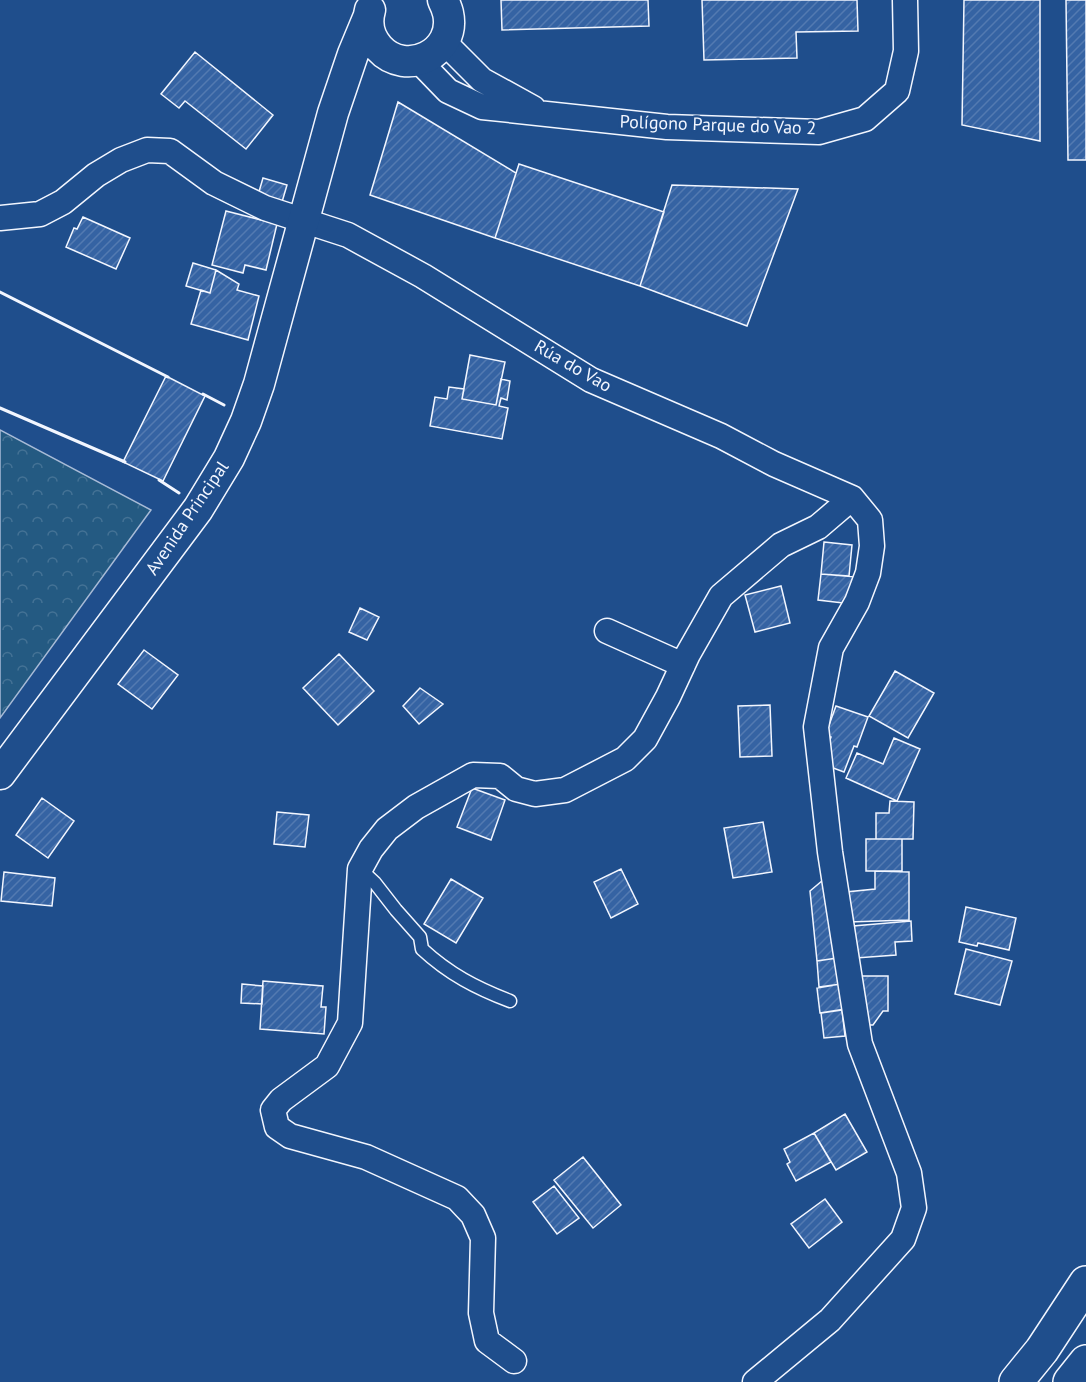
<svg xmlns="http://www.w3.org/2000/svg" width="1086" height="1382" viewBox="0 0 1086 1382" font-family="'PT Sans',sans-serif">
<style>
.forest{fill:url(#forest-crowns);stroke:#a8bbd7;stroke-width:1.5}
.building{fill:url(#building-hatch);stroke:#f2f6ff;stroke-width:1.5}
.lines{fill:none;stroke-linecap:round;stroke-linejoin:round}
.service-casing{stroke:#f2f6ff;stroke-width:15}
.minor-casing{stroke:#f2f6ff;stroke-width:27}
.tertiary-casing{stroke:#f2f6ff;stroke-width:33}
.primary-casing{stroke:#f2f6ff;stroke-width:36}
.service{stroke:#1f4e8c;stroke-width:12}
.minor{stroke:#1f4e8c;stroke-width:24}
.tertiary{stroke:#1f4e8c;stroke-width:30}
.primary{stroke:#1f4e8c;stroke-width:33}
.wall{stroke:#f2f6ff;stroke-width:3}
.labels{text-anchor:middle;stroke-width:4.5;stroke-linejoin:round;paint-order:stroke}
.street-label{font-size:18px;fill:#f2f6ff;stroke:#1f4e8c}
</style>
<defs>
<pattern id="forest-crowns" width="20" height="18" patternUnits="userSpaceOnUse" patternTransform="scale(1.5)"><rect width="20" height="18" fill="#245a82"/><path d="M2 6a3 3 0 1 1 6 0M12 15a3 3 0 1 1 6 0" fill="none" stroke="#447295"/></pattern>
<pattern id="building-hatch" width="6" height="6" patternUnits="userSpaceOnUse" patternTransform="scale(1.5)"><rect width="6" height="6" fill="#3563a3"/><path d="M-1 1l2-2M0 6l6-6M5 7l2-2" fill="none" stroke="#537ab1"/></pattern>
</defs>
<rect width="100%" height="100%" fill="#1f4e8c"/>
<path class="forest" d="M 0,430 L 151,510 L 0,718 Z"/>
<path class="building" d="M 501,0 L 648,0 L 649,26 L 502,30 Z
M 702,0 L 857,0 L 858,31 L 796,32 L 797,58 L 704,60 Z
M 964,0 L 1040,0 L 1040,141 L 962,125 Z
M 1066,0 L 1086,0 L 1086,160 L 1068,160 Z
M 195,52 L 273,115 L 246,149 L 185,101 L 179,108 L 161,94 Z
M 398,102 L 516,173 L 495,238 L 370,195 Z
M 519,164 L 664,212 L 640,286 L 495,238 Z
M 263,178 L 287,185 L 282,202 L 258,195 Z
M 672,185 L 798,189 L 747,326 L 640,286 Z
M 226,211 L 277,224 L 266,270 L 245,265 L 243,273 L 212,265 Z
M 83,217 L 130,238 L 116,269 L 66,247 L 74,228 L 77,229 Z
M 193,263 L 216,270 L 210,293 L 186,286 Z
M 216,270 L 239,284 L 237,290 L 259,296 L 248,340 L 191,324 L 201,290 L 210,293 Z
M 470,355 L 505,362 L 496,405 L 462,399 Z
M 166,376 L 205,396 L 163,481 L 123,462 Z
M 501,379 L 510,381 L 507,400 L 501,398 L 499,406 L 508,408 L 502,439 L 430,426 L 435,397 L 447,399 L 449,387 L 464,389 L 462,399 L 496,405 Z
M 824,542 L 852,545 L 849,576 L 821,574 Z
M 821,574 L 857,577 L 843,603 L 818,600 Z
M 781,586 L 790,623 L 755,632 L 745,595 Z
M 360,608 L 379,617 L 367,640 L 349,632 Z
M 144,650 L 178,675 L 152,709 L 118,684 Z
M 339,654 L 374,691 L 338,725 L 303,688 Z
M 895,671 L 934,693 L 908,738 L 869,716 Z
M 420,688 L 443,704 L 419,724 L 403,706 Z
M 770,705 L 772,756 L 740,757 L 738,706 Z
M 836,706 L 868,717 L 857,747 L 854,746 L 844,772 L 825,765 L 824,756 L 831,737 L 825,736 Z
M 894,738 L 920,749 L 897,801 L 846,778 L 857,753 L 883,764 Z
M 472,788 L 505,800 L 491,840 L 457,827 Z
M 42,798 L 74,821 L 48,858 L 16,835 Z
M 890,801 L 914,802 L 913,839 L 876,839 L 876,813 L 889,813 Z
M 277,812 L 309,815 L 305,847 L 274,844 Z
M 763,822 L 772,872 L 733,878 L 724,828 Z
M 866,839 L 902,839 L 902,871 L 866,871 Z
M 621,869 L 638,904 L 611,918 L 594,882 Z
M 875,871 L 909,872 L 909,920 L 849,922 L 846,892 L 875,889 Z
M 4,872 L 55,878 L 52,906 L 1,901 Z
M 829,875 L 837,958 L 817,961 L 810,891 Z
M 451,879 L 483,898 L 456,943 L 424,924 Z
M 966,907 L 1016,918 L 1009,950 L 978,943 L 977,946 L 959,942 Z
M 911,921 L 912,941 L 895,942 L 896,955 L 856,958 L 853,926 Z
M 966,949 L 1012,961 L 1000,1005 L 955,994 Z
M 837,958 L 841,984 L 819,987 L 817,961 Z
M 861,976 L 888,976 L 888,1011 L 883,1011 L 873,1025 L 861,1025 Z
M 263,981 L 323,986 L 321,1007 L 326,1007 L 324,1034 L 260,1029 Z
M 242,984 L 263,986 L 262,1004 L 241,1003 Z
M 841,984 L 845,1009 L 820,1013 L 817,988 Z
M 842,1010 L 845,1036 L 824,1038 L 821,1013 Z
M 845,1114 L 867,1152 L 836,1170 L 814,1133 Z
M 814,1133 L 831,1162 L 796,1181 L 787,1164 L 790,1162 L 784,1149 Z
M 583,1157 L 621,1205 L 593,1228 L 554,1180 Z
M 554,1186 L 579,1218 L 557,1234 L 533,1202 Z
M 825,1199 L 842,1222 L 809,1248 L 791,1224 Z"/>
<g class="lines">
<g class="service-casing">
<path id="service" d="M 360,869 L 375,883 L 396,910 L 420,937 L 422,949 C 449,974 476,988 510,1001"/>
</g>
<g class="minor-casing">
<path id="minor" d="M 444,42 L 482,80 L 533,108
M 419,61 L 448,91 L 482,107 L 667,127 L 819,132 L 865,119 L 897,91 L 906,51 L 905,0
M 0,218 L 40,214 L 63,202 L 96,175 L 121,160 L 147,150 L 170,151 L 214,183 L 265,208 L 348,235 L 423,276 L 591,380 L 721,436 L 774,464 L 852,498 L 870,520 L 872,546 L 868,573 L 857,602 L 831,648 L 816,727 L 830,852 L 860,1044 L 909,1173 L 914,1208 L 903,1239 L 830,1320 L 755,1382
M 607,631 L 683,665
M 514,1361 L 487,1341 L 481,1313 L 483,1238 L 473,1215 L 457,1198 L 366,1157 L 290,1136 L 277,1127 L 273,1110 L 281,1100 L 327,1066 L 350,1023 L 360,869 L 371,849 L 387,829 L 416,807 L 473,775 L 500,776 L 516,789 L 535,794 L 565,790 L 625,759 L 645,739 L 668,697 L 688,654 L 721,596 L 781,545 L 818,527 L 852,498"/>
</g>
<g class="tertiary-casing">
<path id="tertiary" d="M 370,10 C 366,24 369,37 379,48 C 406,78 457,53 448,13 C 447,9 445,4 443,0
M 0,774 L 198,509 L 229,458 L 246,421 L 259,384 L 333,113 L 353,54 L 368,18"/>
</g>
<g class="primary-casing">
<path id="primary" d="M 1016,1382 L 1042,1350 L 1086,1283
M 1070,1382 L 1086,1362"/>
</g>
<use href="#service" class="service"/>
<use href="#minor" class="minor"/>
<use href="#tertiary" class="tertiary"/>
<use href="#primary" class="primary"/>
<path class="wall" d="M 0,292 L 168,377
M 203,394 L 224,405
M 0,408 L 125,462
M 159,480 L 179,493"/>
</g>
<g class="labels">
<g class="street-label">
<text transform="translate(718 125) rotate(2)" y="6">Polígono Parque do Vao 2</text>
<text transform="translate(573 366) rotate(30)" y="6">Rúa do Vao</text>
<text transform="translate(187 518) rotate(-56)" y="6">Avenida Principal</text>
</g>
</g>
</svg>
